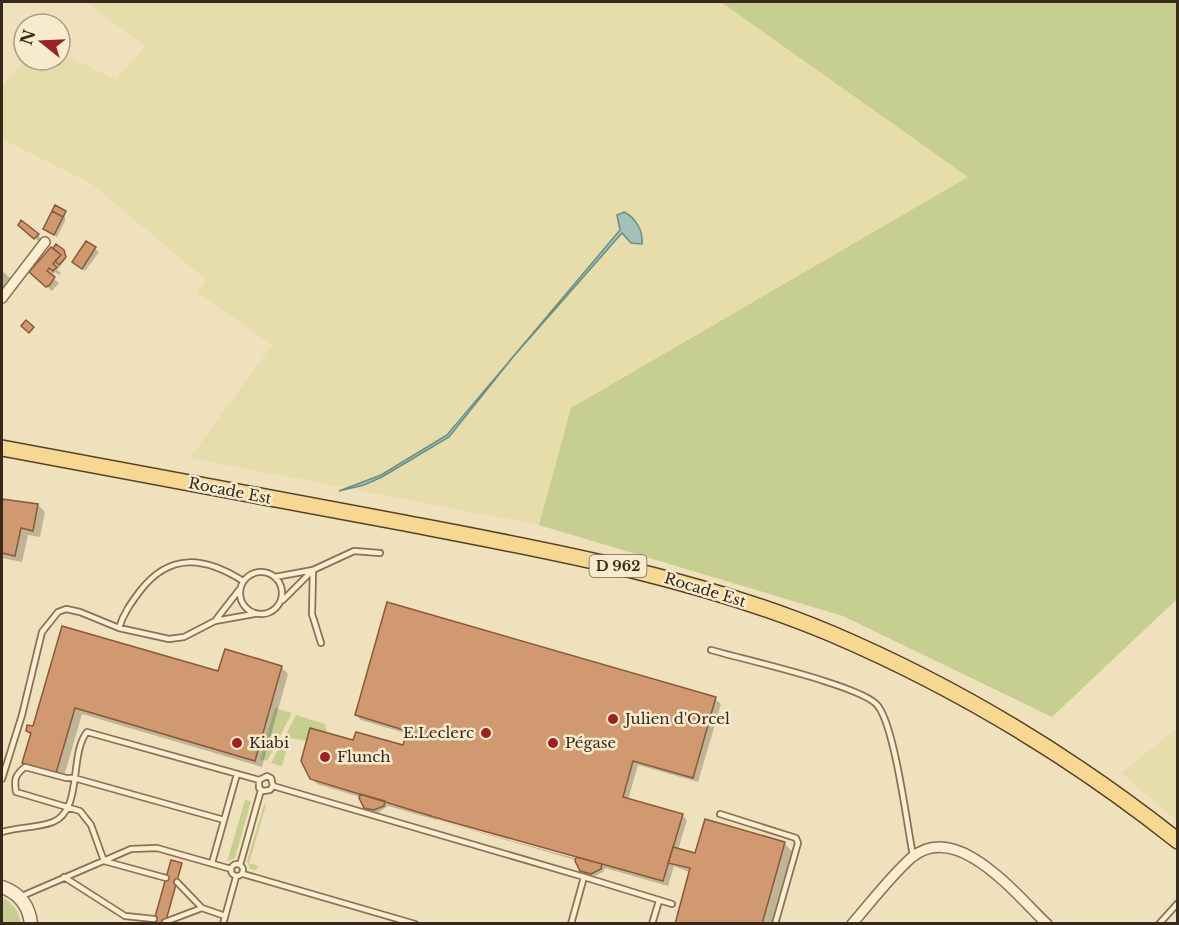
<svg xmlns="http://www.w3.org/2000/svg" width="1179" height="925" viewBox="0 0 1179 925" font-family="'Libre Baskerville',serif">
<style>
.farmland{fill:#e6ddaa}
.green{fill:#c7cf90}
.water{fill:#a1c1b8;stroke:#688f85;stroke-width:1.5}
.shadow{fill:#0003;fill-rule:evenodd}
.building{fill:#d19970;stroke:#895939;stroke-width:1.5}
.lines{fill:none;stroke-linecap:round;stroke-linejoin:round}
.service-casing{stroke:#897155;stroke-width:8}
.minor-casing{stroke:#897155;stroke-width:12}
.tertiary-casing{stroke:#897155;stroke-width:15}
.primary-casing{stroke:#563f2a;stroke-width:18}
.service{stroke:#fbeed0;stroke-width:4.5}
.minor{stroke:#fbeed0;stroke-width:9}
.tertiary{stroke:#fbeed0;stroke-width:12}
.primary{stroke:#f7d891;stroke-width:15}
.poi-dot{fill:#9b2122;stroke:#f7ebcd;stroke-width:2}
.labels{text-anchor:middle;stroke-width:5;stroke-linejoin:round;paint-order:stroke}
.shield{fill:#f7ebcd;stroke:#716350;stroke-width:1.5}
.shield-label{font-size:14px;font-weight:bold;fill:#37291b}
.street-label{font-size:15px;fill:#37291b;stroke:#f7ebcd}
.poi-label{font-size:15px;fill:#37291b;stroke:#f7ebcd;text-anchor:start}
</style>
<rect width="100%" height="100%" fill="#f0e1bd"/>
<path class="farmland" d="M 85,2 L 1177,2 L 1177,599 L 1052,717 L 843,616 L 539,525 L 190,458 L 272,345 L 197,292 L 206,280 L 92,184 L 2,139 L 2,87 L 24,60 L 60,60 L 60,53 L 116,80 L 145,46 Z
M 1177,728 L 1177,821 L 1121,773 Z"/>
<path class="green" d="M 721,2 L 1177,2 L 1177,599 L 1052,717 L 843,616 L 539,525 L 571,408 L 968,177 Z
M 275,708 L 292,713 L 267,761 L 260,759 Z
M 296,715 L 325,724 L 327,733 L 310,728 L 307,741 L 290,738 L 282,766 L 271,763 Z
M 245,800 L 251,801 L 235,858 L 227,862 Z
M 264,805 L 266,805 L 249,863 L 258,866 L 256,870 L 250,869 L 247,861 Z
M 2,897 C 13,903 19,911 21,923 L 2,923 Z"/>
<path class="water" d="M 624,212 C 636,218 643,230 642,244 L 631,243 L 622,233 L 513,357 L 449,437 L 382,477 L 364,485 L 339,491 L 381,475 L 447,435 L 620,230 L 617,215 Z"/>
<path class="shadow" d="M 65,212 L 65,221 L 57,237 L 48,231 Z
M 22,222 L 41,238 L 38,241 L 20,225 Z
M 87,243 L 99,252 L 85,271 L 77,265 Z
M 57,246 L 65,253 L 66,259 L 57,270 L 61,273 L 59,275 L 55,272 L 52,277 L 59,283 L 52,291 L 36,277 L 60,253 Z
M 2,271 L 10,278 L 2,288 Z
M 2,500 L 38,505 L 45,512 L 40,537 L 28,535 L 22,562 L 2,558 Z
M 63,628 L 219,673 L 281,667 L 288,674 L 262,767 L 82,714 L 63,780 L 31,770 L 24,763 L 32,736 L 27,731 L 34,728 Z
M 715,699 L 721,704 L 698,782 L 638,765 L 628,800 L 682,815 L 687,820 L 678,850 L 696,855 L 706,821 L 785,844 L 792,851 L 771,924 L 676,924 L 691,873 L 674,866 L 668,886 L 605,868 L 603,872 L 595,876 L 585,874 L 579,861 L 388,806 L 378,813 L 368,810 L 360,797 L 317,784 L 311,778 L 354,742 L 404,747 L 408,734 L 361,720 L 356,715 ZM 438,817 L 578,856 L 578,859 L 437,820 Z
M 181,865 L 166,924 L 154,924 Z"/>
<path class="building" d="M 55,205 L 66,211 L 63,217 L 52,211 Z
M 52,211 L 63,217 L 54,235 L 43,229 Z
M 21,220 L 39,234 L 34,239 L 18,225 Z
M 86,241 L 96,247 L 82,269 L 72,262 Z
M 56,244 L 64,250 L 66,257 L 59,265 L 55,261 L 61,255 L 53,248 Z
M 51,247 L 61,255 L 53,264 L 57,267 L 53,271 L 49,268 L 47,271 L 55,277 L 50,285 L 46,287 L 29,272 Z
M 26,320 L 34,327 L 29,333 L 21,326 Z
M 2,499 L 38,504 L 33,531 L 21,528 L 15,556 L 2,553 Z
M 387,602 L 716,697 L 693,778 L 633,761 L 623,797 L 683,814 L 663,881 L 444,820 L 310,779 L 301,761 L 310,728 L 353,740 L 356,732 L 403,745 L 407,731 L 355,715 Z
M 62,626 L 218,671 L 225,649 L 282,666 L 255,761 L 75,708 L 56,773 L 22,763 L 31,733 L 26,731 L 27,725 L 33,726 Z
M 360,794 L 385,801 L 384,806 L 374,810 L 364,808 L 359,798 Z
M 705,819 L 785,842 L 762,924 L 675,924 L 690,868 L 668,863 L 673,847 L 695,853 Z
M 576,857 L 602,864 L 601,869 L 591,874 L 580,871 L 575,861 Z
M 171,860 L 182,863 L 165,924 L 153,924 Z"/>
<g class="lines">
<g class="service-casing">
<path id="service" d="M 313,570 L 312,614 L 321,643
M240 593a21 21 0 1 1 42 0a21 21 0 1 1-42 0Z
M 275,577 L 313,570 L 354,551 L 380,553
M 283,600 L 313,570
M 215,621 L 239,590
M 119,628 C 123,614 131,603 140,591 C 170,552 205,557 243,581
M 711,650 C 741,659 864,686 878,706 C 895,728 907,825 913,856
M 2,779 L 22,715 L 42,632 L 58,612 L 66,609 L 80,612 L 119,628 L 169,639 L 184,637 L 215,621 L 254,614
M 273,786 L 584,877 L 571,924
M 720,814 L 796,838 L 798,843 L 775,924
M 2,832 C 18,827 37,828 53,822 C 83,810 69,754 87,732 L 259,780 L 267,776 L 271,778 L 273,786 L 270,790 L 263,791 L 259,788 L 259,780
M 212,863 L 237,774
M231 870a6 6 0 1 1 12 0a6 6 0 1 1-12 0Z
M 240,865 L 261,790
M 243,874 L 415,924
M 64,877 L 125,916 L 154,919
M 584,877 L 672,904
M 166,878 L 104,861 L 91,825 L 80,811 L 16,792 C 14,779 15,775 25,767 L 66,778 L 74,778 L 224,820
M 177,882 L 202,908
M 22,896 L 131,849 L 157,848 L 231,869
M 165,922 L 202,908 L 225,916
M 223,924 L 236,877
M 652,924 L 659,901
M 1159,924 L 1178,903"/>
</g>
<g class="minor-casing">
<path id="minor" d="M 2,298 L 45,242
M 852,924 C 871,902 890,877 911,858 C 957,819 1016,895 1047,924"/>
</g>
<g class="tertiary-casing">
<path id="tertiary" d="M 2,887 C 19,893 29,905 31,924"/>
</g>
<g class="primary-casing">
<path id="primary" d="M 2,448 C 134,473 266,498 399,522 C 545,550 694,576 832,634 C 956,687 1072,757 1178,841"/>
</g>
<use href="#service" class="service"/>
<use href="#minor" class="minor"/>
<use href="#tertiary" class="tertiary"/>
<use href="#primary" class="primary"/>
</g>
<g class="poi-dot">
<circle cx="613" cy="719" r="6"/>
<circle cx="486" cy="733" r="6"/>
<circle cx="237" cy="743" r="6"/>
<circle cx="553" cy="743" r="6"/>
<circle cx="325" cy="757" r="6"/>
</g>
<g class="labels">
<rect class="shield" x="589.5" y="555" width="57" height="22" rx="4.5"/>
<g class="shield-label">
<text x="618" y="571">D 962</text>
</g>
<g class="street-label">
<text transform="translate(230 491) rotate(11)" y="5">Rocade Est</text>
<text transform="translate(705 590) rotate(17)" y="5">Rocade Est</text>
</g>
<g class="poi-label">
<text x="625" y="724">Julien d'Orcel</text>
<text x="474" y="738" text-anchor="end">E.Leclerc</text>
<text x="249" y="748">Kiabi</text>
<text x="565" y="748">Pégase</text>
<text x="337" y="762">Flunch</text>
</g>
</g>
<rect width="1179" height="925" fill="none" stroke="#37291b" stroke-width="6"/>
<g transform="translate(42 42) rotate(288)"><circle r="28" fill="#f7ebcd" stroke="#aa9d86" stroke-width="1.5"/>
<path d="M0-4.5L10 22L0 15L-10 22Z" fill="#9b2122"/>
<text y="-9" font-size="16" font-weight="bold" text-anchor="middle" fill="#37291b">N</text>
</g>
</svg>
